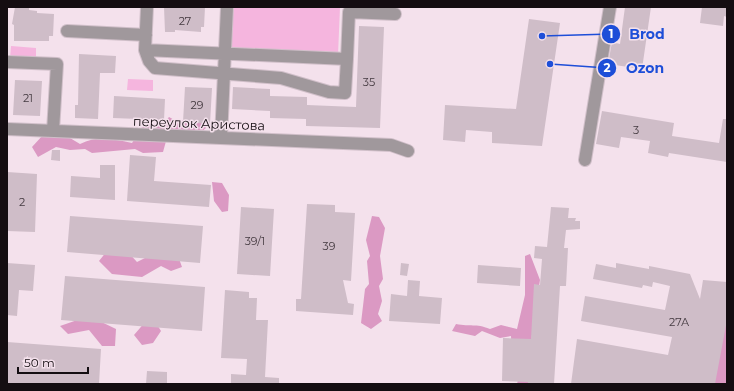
<svg xmlns="http://www.w3.org/2000/svg" width="734" height="391" viewBox="0 0 734 391" font-family="Montserrat,sans-serif">
<style>
.green{fill:#f5b5de}
.forest{fill:#db99c3}
.building{fill:#cfbdc8}
.lines{fill:none;stroke-linecap:round;stroke-linejoin:round}
.minor-casing{stroke:#d0bfc9;stroke-width:14}
.minor{stroke:#a0989c;stroke-width:12}
.labels{text-anchor:middle;stroke-width:3;stroke-linejoin:round;paint-order:stroke}
.number-label{font-size:11px;fill:#43393f}
.street-label{font-size:13px;fill:#140d11;stroke:#f4e1ec}
.leader{fill:none;stroke:#1d4ed8;stroke-width:1.5}
.callout-dot{fill:#1d4ed8;stroke:#f4e1ec;stroke-width:1.5}
.mark-label{font-size:12px;text-anchor:middle;font-weight:bold;fill:#fff}
.callout-label{font-size:14px;text-anchor:middle;font-weight:bold;fill:#1d4ed8;stroke:#f4e1ec;stroke-width:3;stroke-linejoin:round;paint-order:stroke}
</style>
<rect width="100%" height="100%" fill="#f4e1ec"/>
<path class="green" d="M 231,7 L 340,7 L 338,55 L 229,51 Z
M 11,46 L 36,48 L 36,60 L 10,59 Z
M 128,79 L 153,80 L 153,91 L 127,90 Z"/>
<path class="forest" d="M 199,114 L 206,128 L 195,137 L 168,134 L 163,152 L 143,153 L 135,149 L 92,153 L 85,149 L 70,150 L 56,147 L 38,157 L 32,147 L 43,135 L 70,138 L 80,144 C 98,135 112,139 132,143 L 145,124 L 163,124 L 169,117 L 178,122 Z
M 212,182 L 222,183 L 229,195 L 228,211 L 222,212 L 214,201 Z
M 372,216 L 379,217 L 385,228 L 380,256 L 383,279 L 379,286 L 382,301 L 378,314 L 382,321 L 371,329 L 361,323 L 365,289 L 369,284 L 367,261 L 370,256 L 366,240 Z
M 126,250 L 137,262 L 155,253 L 178,256 L 182,267 L 171,271 L 161,266 L 142,277 L 112,274 L 99,261 L 107,251 Z
M 530,254 L 540,280 L 533,322 L 528,384 L 517,384 L 520,372 L 512,362 L 511,336 L 500,338 L 482,331 L 475,336 L 452,331 L 456,324 C 471,327 475,323 490,329 L 501,325 L 517,329 L 525,295 L 525,256 Z
M 727,293 L 727,384 L 709,384 Z
M 89,316 L 116,329 L 115,346 L 102,346 L 89,330 L 68,334 L 60,326 Z
M 146,321 L 156,323 L 161,331 L 153,343 L 142,345 L 134,335 Z"/>
<path class="building" d="M 15,7 L 29,7 L 29,10 L 37,11 L 37,13 L 54,14 L 53,36 L 49,36 L 49,41 L 14,41 L 14,25 L 12,24 Z
M 164,7 L 205,7 L 204,27 L 201,27 L 201,32 L 175,30 L 175,32 L 165,32 Z
M 625,7 L 651,7 L 642,69 L 608,64 L 612,42 L 620,44 Z
M 702,7 L 727,7 L 727,17 L 724,16 L 723,26 L 700,23 Z
M 529,19 L 560,23 L 542,146 L 492,143 L 492,132 L 466,130 L 465,142 L 443,140 L 445,105 L 516,109 Z
M 359,26 L 384,27 L 380,128 L 306,126 L 306,119 L 270,118 L 270,111 L 232,109 L 233,87 L 270,89 L 270,96 L 307,97 L 307,105 L 356,107 Z
M 79,54 L 116,56 L 115,73 L 100,73 L 98,119 L 75,118 L 75,105 L 78,105 Z
M 15,80 L 42,81 L 40,116 L 13,115 Z
M 185,87 L 212,88 L 210,124 L 183,122 Z
M 114,96 L 165,99 L 164,120 L 113,118 Z
M 602,111 L 674,123 L 672,136 L 719,143 L 723,119 L 727,119 L 727,162 L 669,153 L 668,157 L 648,153 L 650,141 L 621,137 L 619,148 L 596,144 Z
M 52,150 L 60,150 L 60,161 L 51,160 Z
M 130,155 L 156,157 L 154,181 L 211,185 L 209,207 L 127,201 Z
M 100,165 L 115,165 L 115,200 L 70,197 L 71,176 L 100,178 Z
M 7,172 L 37,174 L 35,232 L 7,231 Z
M 307,204 L 335,205 L 335,212 L 355,213 L 351,281 L 343,280 L 348,303 L 354,304 L 353,315 L 296,311 L 296,299 L 301,299 Z
M 241,207 L 274,209 L 270,276 L 237,274 Z
M 551,207 L 569,208 L 568,218 L 576,218 L 575,221 L 580,221 L 580,229 L 566,230 L 564,248 L 568,248 L 566,286 L 560,286 L 554,384 L 528,384 L 528,382 L 502,381 L 503,338 L 531,339 L 534,284 L 540,285 L 542,259 L 534,258 L 535,246 L 547,247 Z
M 70,216 L 203,226 L 200,263 L 67,252 Z
M 7,263 L 35,265 L 33,291 L 19,290 L 17,316 L 7,315 Z
M 401,263 L 409,264 L 407,276 L 400,275 Z
M 616,263 L 649,269 L 649,266 L 690,274 L 700,299 L 703,280 L 727,282 L 727,320 L 715,384 L 571,384 L 577,339 L 668,355 L 672,337 L 581,321 L 585,296 L 665,310 L 670,286 L 653,282 L 652,287 L 643,285 L 642,288 L 593,279 L 596,264 L 616,268 Z
M 478,265 L 521,268 L 520,286 L 477,283 Z
M 65,276 L 205,287 L 202,331 L 61,320 Z
M 408,280 L 420,281 L 419,296 L 442,298 L 440,324 L 389,321 L 391,294 L 407,296 Z
M 225,290 L 249,292 L 249,298 L 257,298 L 256,320 L 268,320 L 265,377 L 279,378 L 279,384 L 231,384 L 231,374 L 246,375 L 247,359 L 221,358 Z
M 7,342 L 101,349 L 99,384 L 7,384 Z
M 147,371 L 167,372 L 167,384 L 146,384 Z"/>
<g class="lines">
<g class="minor-casing">
<path id="minor" d="M 147,7 L 145,50 L 347,59 L 349,12 L 395,14
M 67,31 L 146,35
M 145,50 L 149,61 L 155,68 L 281,78 L 329,92 L 345,93 L 347,59
M 7,62 L 57,64 L 53,131
M 7,129 L 391,145 L 408,151
M 221,138 L 227,7
M 585,160 L 610,7"/>
</g>
<use href="#minor" class="minor"/>
</g>
<g class="labels">
<g class="number-label">
<text x="185" y="25">27</text>
<text x="369" y="86">35</text>
<text x="28" y="102">21</text>
<text x="197" y="109">29</text>
<text x="636" y="134">3</text>
<text x="22" y="206">2</text>
<text x="255" y="245">39/1</text>
<text x="329" y="250">39</text>
<text x="679" y="326">27А</text>
</g>
<g class="street-label">
<text transform="translate(199 123) rotate(2)" y="5">переулок Аристова</text>
</g>
</g>
<path class="leader" d="M542 36L611 34M550 64L607 68"/>
<g class="callout-dot">
<circle cx="542" cy="36" r="4"/>
<circle cx="550" cy="64" r="4"/>
<circle cx="611" cy="34" r="10"/>
<circle cx="607" cy="68" r="10"/>
</g>
<g class="mark-label">
<text x="611" y="38">1</text>
<text x="607" y="72">2</text>
</g>
<g class="callout-label">
<text x="647" y="39">Brod</text>
<text x="645" y="73">Ozon</text>
</g>
<rect width="734" height="391" fill="none" stroke="#140d11" stroke-width="16"/>
<path d="M18 367v6h70v-6" fill="none" stroke="#140d11" stroke-width="2"/>
<text x="24" y="367" font-size="12" fill="#140d11" stroke="#f4e1ec" stroke-width="3" paint-order="stroke">50 m</text>
</svg>
